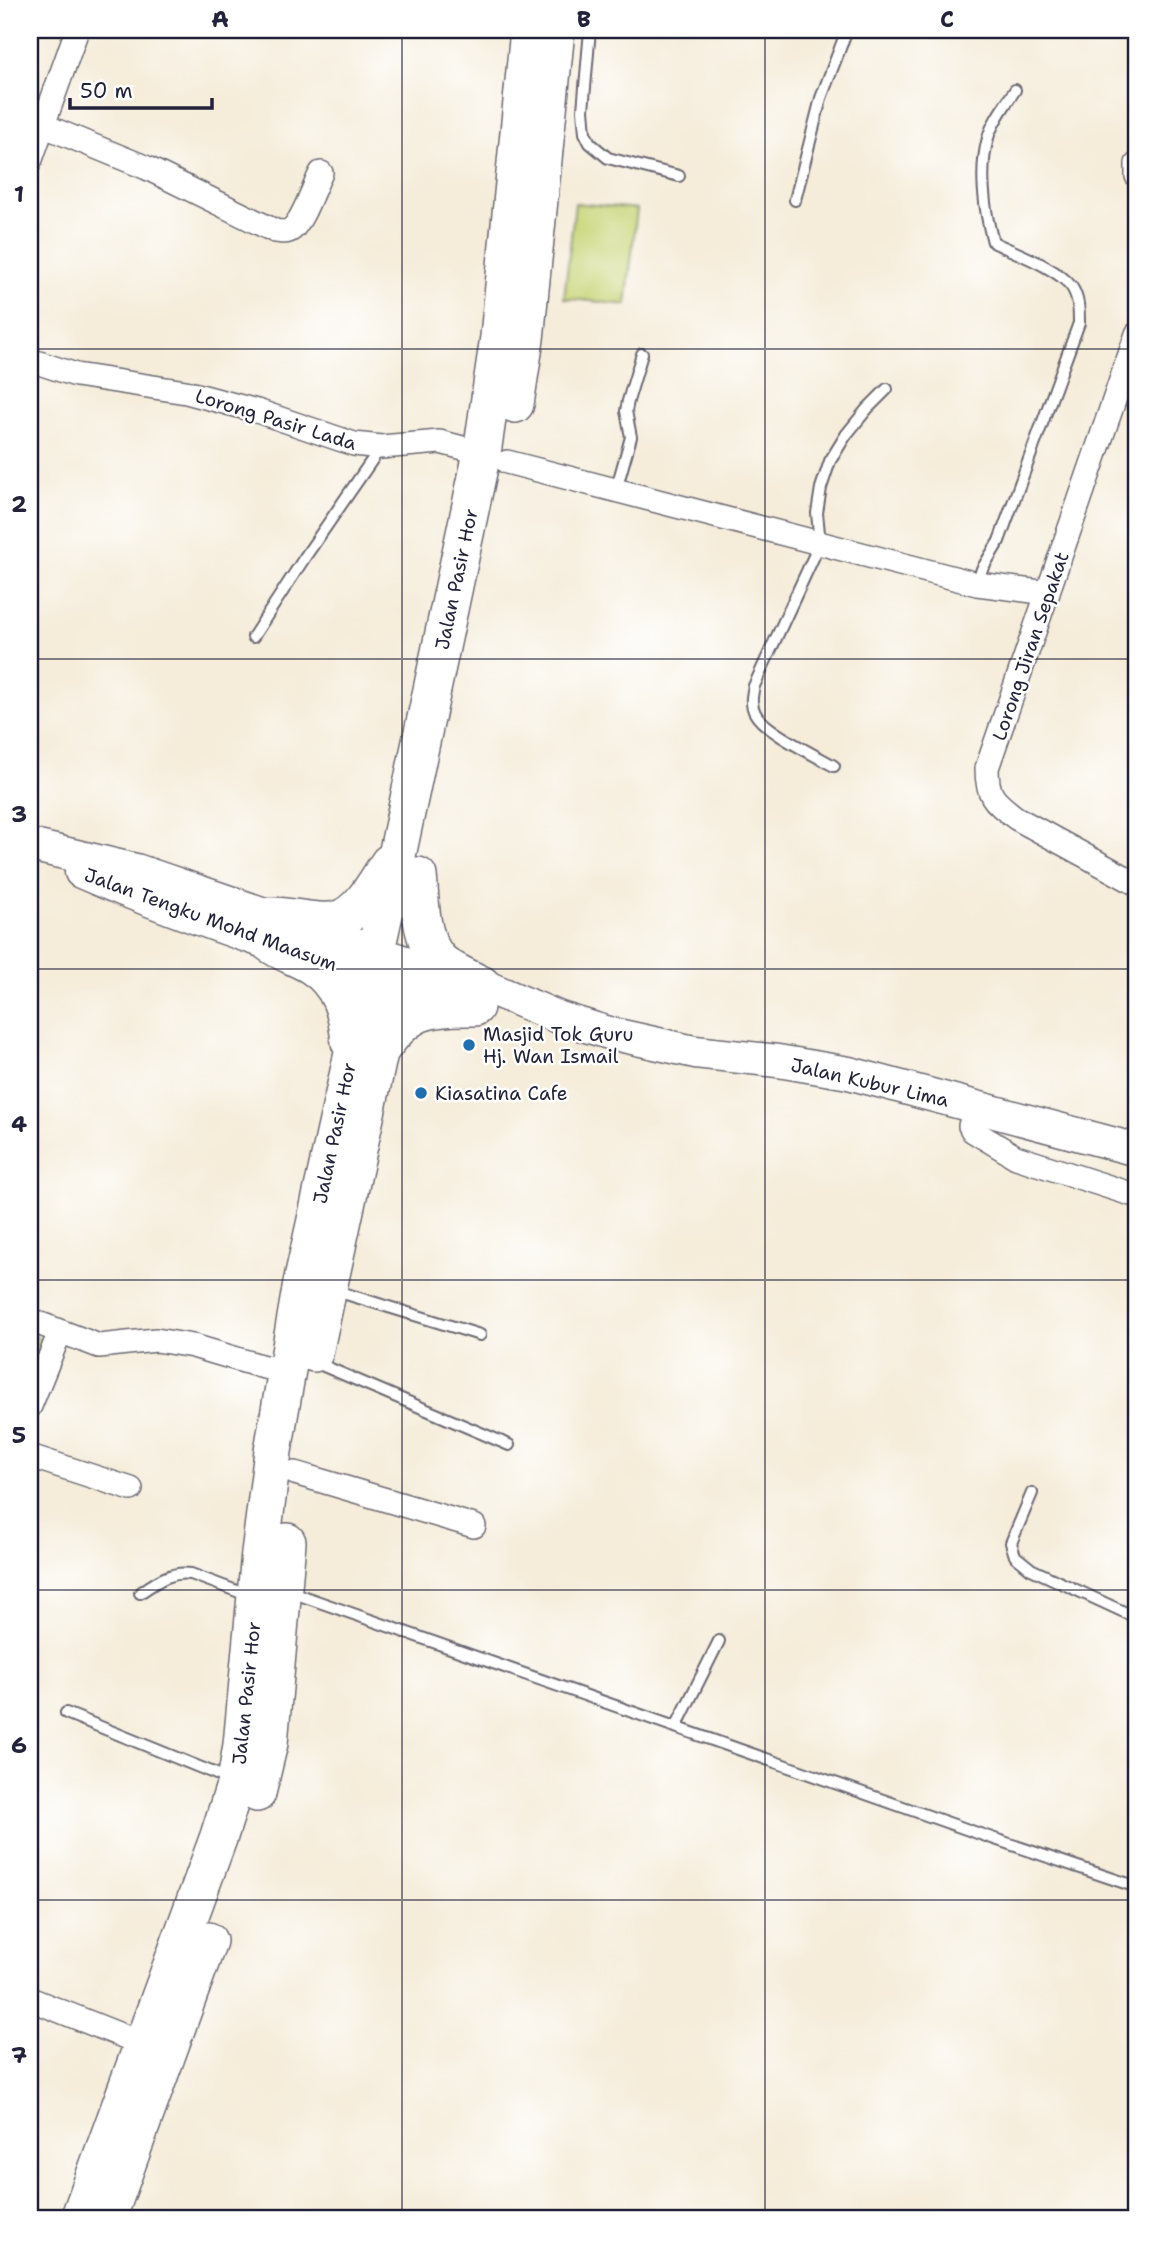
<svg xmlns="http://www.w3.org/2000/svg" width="1167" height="2249" viewBox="0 0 1167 2249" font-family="'Shantell Sans',sans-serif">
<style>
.cemetery{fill:url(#cemetery-stones);stroke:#747b58;stroke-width:2}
.green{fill:#c7d475;stroke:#747b58;stroke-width:2}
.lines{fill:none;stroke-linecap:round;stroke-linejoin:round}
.lane-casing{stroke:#6c6972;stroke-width:14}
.street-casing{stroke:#6c6972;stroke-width:26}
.secondary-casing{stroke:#6c6972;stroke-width:35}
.primary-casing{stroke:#6c6972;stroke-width:40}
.lane{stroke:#fff;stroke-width:10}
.street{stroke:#fff;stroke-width:23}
.secondary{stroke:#fff;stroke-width:32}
.primary{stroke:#fff;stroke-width:37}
.grid{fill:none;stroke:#22223b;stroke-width:2;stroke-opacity:0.55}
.poi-dot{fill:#1f6fb2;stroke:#fff;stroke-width:2.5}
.labels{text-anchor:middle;stroke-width:5;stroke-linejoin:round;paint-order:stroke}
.street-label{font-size:19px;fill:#22223b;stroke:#fff}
.poi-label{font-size:19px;fill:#22223b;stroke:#fff;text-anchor:start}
.neatline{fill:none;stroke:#22223b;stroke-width:2.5}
.grid-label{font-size:23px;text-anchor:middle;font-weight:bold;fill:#22223b}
</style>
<defs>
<pattern id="cemetery-stones" width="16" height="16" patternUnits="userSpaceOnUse" patternTransform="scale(1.75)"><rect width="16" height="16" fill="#c7d475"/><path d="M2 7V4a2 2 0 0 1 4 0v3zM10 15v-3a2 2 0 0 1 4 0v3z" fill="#abb666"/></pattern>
</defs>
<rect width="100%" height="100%" fill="#fff"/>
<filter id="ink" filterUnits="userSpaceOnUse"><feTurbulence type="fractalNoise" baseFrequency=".0143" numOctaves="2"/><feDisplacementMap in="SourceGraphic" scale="14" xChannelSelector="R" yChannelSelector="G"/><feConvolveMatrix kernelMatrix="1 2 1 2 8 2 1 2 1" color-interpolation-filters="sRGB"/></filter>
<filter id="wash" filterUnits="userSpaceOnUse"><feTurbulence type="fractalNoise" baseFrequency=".00686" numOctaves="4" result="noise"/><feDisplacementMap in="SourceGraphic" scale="28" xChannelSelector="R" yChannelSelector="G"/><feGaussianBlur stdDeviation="1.57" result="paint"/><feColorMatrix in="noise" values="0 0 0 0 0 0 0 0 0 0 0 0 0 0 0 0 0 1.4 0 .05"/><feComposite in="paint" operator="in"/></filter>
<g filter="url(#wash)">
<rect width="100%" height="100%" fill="#f5ecd9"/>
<path class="cemetery" d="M 30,1332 L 48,1346 L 30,1393 Z"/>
<path class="green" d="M 575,203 L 637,209 L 626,305 L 564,298 Z"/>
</g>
<g filter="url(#ink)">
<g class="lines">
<g class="lane-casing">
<path id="lane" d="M 590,30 L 583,110 L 585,133 L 590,143 L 608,158 L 679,176
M 795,200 L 821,98 L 847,30
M 616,490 L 631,437 L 626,411 L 628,401 L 642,354
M 977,584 L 982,569 L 999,541 L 1079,323 C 1079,311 1079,297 1071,286 C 1056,267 1015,253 993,242 C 984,210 979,170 988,138 C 992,122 1006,104 1015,90
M 253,637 L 305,557 L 381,447
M 834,766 C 815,755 764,731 755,713 C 750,704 752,695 754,686 L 820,543 L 817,513 L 821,488 L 830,461 L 846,435 L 867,409 L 887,389
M 333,1290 L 480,1335
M 312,1361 L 509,1445
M 1032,1493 L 1011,1543 L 1015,1556 L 1031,1569 L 1137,1618
M 288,1591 L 980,1834 L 1137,1887
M 140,1593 C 156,1582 170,1571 191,1574 L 250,1596
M 66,1713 L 231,1780
M 676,1727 L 719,1641"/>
</g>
<g class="street-casing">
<path id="street" d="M 30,120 L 147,168 L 275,231 C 281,232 287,233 292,229 C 303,220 314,186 321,173
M 30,162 L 77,30
M 1137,164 L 1137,176
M 1137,334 L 987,768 C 987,797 994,801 1016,818 L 1137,884
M 30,360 L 76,375 L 186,392 L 257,411 L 354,444 L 381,447 L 440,442 L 482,453
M 507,462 L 977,584 L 1048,593
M 975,1106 L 970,1126 L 973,1131 L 1016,1157 L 1137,1196
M 30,1320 L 99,1346 L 156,1340 L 193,1346 L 264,1367 L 285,1370
M 30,1406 L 60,1332
M 30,1456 L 131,1489
M 295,1473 L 474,1526
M 30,1999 L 143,2044"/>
</g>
<g class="secondary-casing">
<path id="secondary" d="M 30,845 L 136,870 L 399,960 L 482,985 L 560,1018 L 609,1033 L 695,1052 L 778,1061 L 849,1073 L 1137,1150
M 81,872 C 205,926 335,966 465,1004"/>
</g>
<g class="primary-casing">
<path id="primary" d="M 515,404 L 525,339 L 556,30
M 418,876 C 421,903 419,938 439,960 C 450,971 468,978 482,985
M 270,916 C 291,915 316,925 337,920 C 361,913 376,882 389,863
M 269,943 C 282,953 298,957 312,966 C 340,984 347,1011 350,1042
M 379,1052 C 408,1010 426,1006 475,1007
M 314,1353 L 395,979
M 257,1793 L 269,1743 L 287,1542
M 79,2219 L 219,1836 L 236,1782 L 242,1745 L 260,1553 L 273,1451 L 302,1283 L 398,851 L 482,453 L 499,337 L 529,30
M 107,2219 L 208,1941"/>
</g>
<use href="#lane" class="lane"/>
<use href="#street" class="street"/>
<use href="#secondary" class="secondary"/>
<use href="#primary" class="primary"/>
</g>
</g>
<path class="grid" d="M 402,30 L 402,2219M 765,30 L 765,2219M 30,349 L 1137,349M 30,659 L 1137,659M 30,969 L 1137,969M 30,1280 L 1137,1280M 30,1590 L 1137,1590M 30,1900 L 1137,1900"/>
<g class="poi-dot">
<circle cx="469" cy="1045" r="7"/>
<circle cx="421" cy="1093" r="7"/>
</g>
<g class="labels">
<g class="street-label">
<text transform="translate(276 419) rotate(17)" y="7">Lorong Pasir Lada</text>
<text transform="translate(456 579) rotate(-78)" y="7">Jalan Pasir Hor</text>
<text transform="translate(1030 646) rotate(-71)" y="7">Lorong Jiran Sepakat</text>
<text transform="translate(211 919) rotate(20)" y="7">Jalan Tengku Mohd Maasum</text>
<text transform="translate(870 1082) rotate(13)" y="7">Jalan Kubur Lima</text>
<text transform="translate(334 1133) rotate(-78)" y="7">Jalan Pasir Hor</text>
<text transform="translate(246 1693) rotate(-84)" y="7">Jalan Pasir Hor</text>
</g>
<g class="poi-label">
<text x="483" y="1041">Masjid Tok Guru<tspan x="483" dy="22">Hj. Wan Ismail</tspan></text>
<text x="435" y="1100">Kiasatina Cafe</text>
</g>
</g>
<rect width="1167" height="2249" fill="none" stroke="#fff" stroke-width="77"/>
<path d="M70 98v10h142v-10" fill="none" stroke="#22223b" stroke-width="3.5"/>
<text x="80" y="98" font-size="21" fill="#22223b" stroke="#ffffff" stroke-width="5" paint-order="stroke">50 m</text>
<rect x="38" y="38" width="1090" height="2172" class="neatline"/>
<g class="grid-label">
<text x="220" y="27">A</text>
<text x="584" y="27">B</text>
<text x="947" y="27">C</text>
<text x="19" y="202">1</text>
<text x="19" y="512">2</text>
<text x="19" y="822">3</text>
<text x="19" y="1132">4</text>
<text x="19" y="1443">5</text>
<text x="19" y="1753">6</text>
<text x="19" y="2063">7</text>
</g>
</svg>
